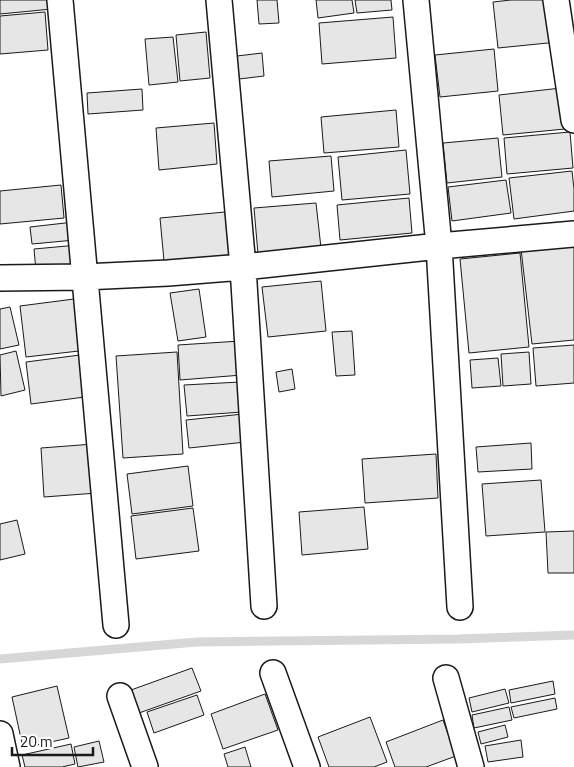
<svg xmlns="http://www.w3.org/2000/svg" width="574" height="767" viewBox="0 0 574 767" font-family="'Titillium Web',sans-serif">
<style>
.lines{fill:none;stroke-linecap:round;stroke-linejoin:round}
.stream{stroke:#d7d7d7;stroke-width:9}
.building{fill:#e6e6e6;stroke:#1a1a1a}
.street-casing{stroke:#1a1a1a;stroke-width:28}
.street{stroke:#fff;stroke-width:25}
</style>
<rect width="100%" height="100%" fill="#fff"/>
<g class="lines">
<path class="stream" d="M 0,659 L 197,642 L 459,639 L 574,635"/>
</g>
<path class="building" d="M 0,0 L 51,0 L 52,9 L 0,14 Z
M 257,0 L 277,0 L 279,23 L 259,24 Z
M 316,0 L 352,0 L 354,13 L 318,18 Z
M 355,0 L 391,0 L 392,10 L 357,13 Z
M 511,0 L 553,0 L 558,42 L 498,48 L 493,2 Z
M 45,12 L 48,50 L 0,54 L 0,16 Z
M 393,17 L 396,58 L 322,64 L 319,23 Z
M 206,32 L 210,78 L 180,81 L 176,35 Z
M 173,37 L 178,82 L 149,85 L 145,39 Z
M 494,49 L 498,91 L 440,97 L 435,55 Z
M 262,53 L 264,76 L 239,79 L 237,56 Z
M 561,88 L 565,129 L 503,135 L 499,95 Z
M 142,89 L 143,110 L 88,114 L 87,93 Z
M 396,110 L 399,147 L 324,153 L 321,117 Z
M 214,123 L 217,164 L 159,170 L 156,128 Z
M 570,132 L 573,168 L 507,174 L 504,138 Z
M 498,138 L 502,177 L 447,183 L 443,143 Z
M 406,150 L 410,194 L 342,200 L 338,157 Z
M 331,156 L 334,191 L 272,197 L 269,161 Z
M 572,171 L 574,189 L 574,211 L 514,219 L 509,178 Z
M 506,180 L 511,213 L 452,221 L 448,187 Z
M 61,185 L 64,218 L 0,224 L 0,191 Z
M 409,198 L 412,233 L 340,240 L 337,205 Z
M 316,203 L 321,248 L 258,254 L 254,208 Z
M 225,212 L 229,255 L 164,261 L 160,218 Z
M 74,222 L 75,240 L 32,244 L 30,227 Z
M 574,243 L 574,340 L 532,344 L 521,249 Z
M 78,245 L 80,267 L 36,271 L 34,249 Z
M 520,253 L 529,347 L 469,353 L 460,259 Z
M 321,281 L 326,331 L 268,337 L 262,287 Z
M 199,289 L 206,337 L 178,341 L 170,293 Z
M 74,299 L 79,351 L 26,357 L 20,306 Z
M 10,307 L 19,345 L 0,349 L 0,309 Z
M 352,331 L 355,375 L 336,376 L 332,332 Z
M 240,341 L 242,375 L 180,380 L 178,345 Z
M 574,345 L 574,383 L 536,386 L 533,348 Z
M 16,351 L 25,390 L 1,396 L 0,355 Z
M 177,352 L 183,454 L 123,458 L 116,356 Z
M 529,352 L 531,384 L 503,386 L 501,354 Z
M 80,355 L 85,397 L 31,404 L 26,362 Z
M 498,358 L 501,386 L 472,388 L 470,360 Z
M 292,369 L 295,389 L 279,392 L 276,372 Z
M 240,382 L 242,412 L 187,416 L 184,385 Z
M 243,414 L 246,442 L 189,448 L 186,420 Z
M 531,443 L 532,469 L 478,472 L 476,447 Z
M 94,444 L 97,493 L 44,497 L 41,448 Z
M 436,454 L 438,498 L 365,503 L 362,459 Z
M 188,466 L 193,506 L 132,514 L 127,474 Z
M 541,480 L 545,532 L 486,536 L 482,484 Z
M 364,507 L 368,549 L 302,555 L 299,512 Z
M 193,508 L 199,551 L 136,559 L 131,516 Z
M 17,520 L 25,554 L 0,560 L 0,524 Z
M 574,531 L 574,573 L 548,573 L 546,532 Z
M 192,668 L 201,691 L 139,713 L 131,690 Z
M 553,681 L 555,694 L 511,703 L 509,690 Z
M 57,686 L 69,738 L 23,748 L 12,697 Z
M 505,689 L 509,703 L 472,712 L 469,698 Z
M 265,694 L 278,730 L 223,749 L 211,714 Z
M 197,695 L 204,715 L 154,733 L 147,712 Z
M 555,698 L 557,709 L 514,718 L 511,707 Z
M 509,707 L 512,720 L 474,728 L 472,715 Z
M 370,717 L 387,762 L 374,767 L 329,767 L 318,737 Z
M 443,720 L 456,756 L 426,767 L 395,767 L 386,742 Z
M 505,725 L 508,737 L 481,744 L 478,732 Z
M 521,740 L 523,757 L 488,762 L 485,746 Z
M 99,741 L 104,762 L 78,767 L 74,747 Z
M 71,744 L 75,764 L 62,767 L 25,767 L 22,755 Z
M 245,747 L 251,767 L 228,767 L 224,754 Z"/>
<g class="lines">
<g class="street-casing">
<path id="street" d="M 60,0 L 116,625
M 219,0 L 243,267 L 264,606
M 416,0 L 439,246 L 460,607
M 556,0 L 574,120
M 0,278 L 84,277 L 168,273 L 243,267 L 439,246 L 574,234
M 273,673 L 307,767
M 446,678 L 471,767
M 120,696 L 145,767
M 0,734 L 7,767"/>
</g>
<use href="#street" class="street"/>
</g>
<path d="M12 747v8h81v-8" fill="none" stroke="#1a1a1a" stroke-width="2.5"/>
<text x="20" y="747" font-size="15" fill="#1a1a1a" stroke="#ffffff" stroke-width="4" paint-order="stroke">20 m</text>
</svg>
